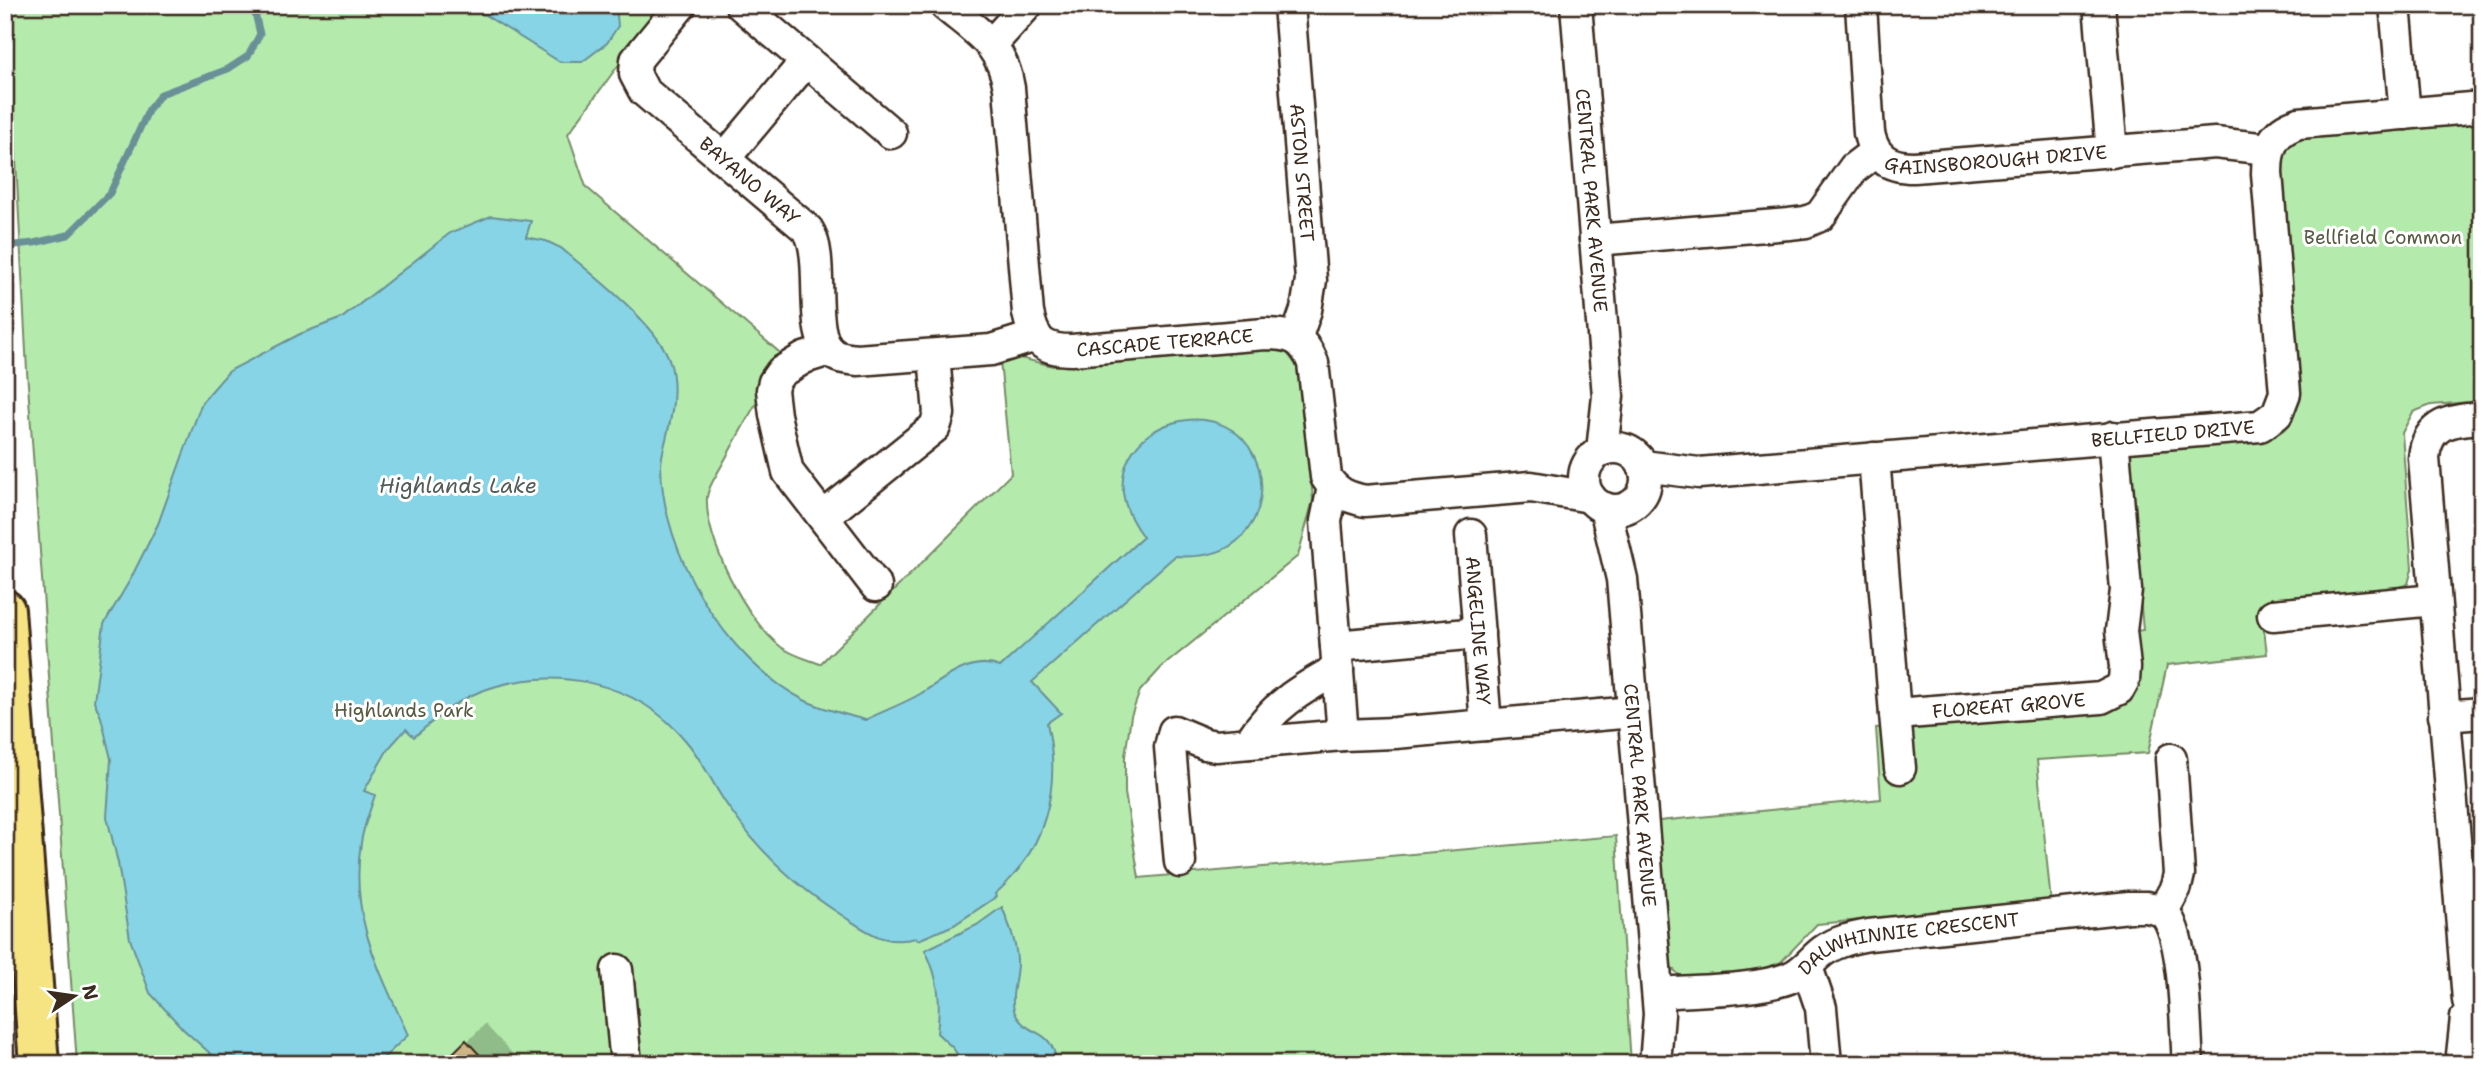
<svg xmlns="http://www.w3.org/2000/svg" width="2487" height="1069" viewBox="0 0 2487 1069" font-family="'Shantell Sans',sans-serif">
<style>
.green{fill:#b4ebad;stroke:#788a66;stroke-width:2}
.water{fill:#87d4e6;stroke:#699096;stroke-width:2}
.shadow{fill:#0003}
.lines{fill:none;stroke-linecap:round;stroke-linejoin:round}
.stream{stroke:#699096;stroke-width:7}
.building{fill:#ceb585;stroke:#3b2a1e;stroke-width:2}
.minor-casing{stroke:#3b2a1e;stroke-width:35}
.major-casing{stroke:#3b2a1e;stroke-width:44}
.minor{stroke:#fff;stroke-width:30}
.major{stroke:#f6e381;stroke-width:38}
.labels{text-anchor:middle;stroke-width:6;stroke-linejoin:round;paint-order:stroke}
.street-label{font-size:19px;fill:#3b2a1e;stroke:#fff}
.park-label{font-size:19px;fill:#595a42;stroke:#fff}
.water-label{font-size:21px;font-style:italic;fill:#525d5a;stroke:#fff}
</style>
<rect width="100%" height="100%" fill="#fff"/>
<filter id="ink" filterUnits="userSpaceOnUse"><feTurbulence type="fractalNoise" baseFrequency=".0143" numOctaves="2"/><feDisplacementMap in="SourceGraphic" scale="14" xChannelSelector="R" yChannelSelector="G"/><feConvolveMatrix kernelMatrix="1 2 1 2 8 2 1 2 1" color-interpolation-filters="sRGB"/></filter>
<g filter="url(#ink)">
<path class="green" d="M 8,5 L 668,5 L 628,52 L 568,134 L 586,187 L 786,358 C 761,391 743,427 723,463 C 718,473 708,486 707,497 C 704,539 747,621 781,647 C 792,655 807,659 820,664 L 1011,474 L 1000,361 L 1016,357 L 1053,366 L 1248,350 L 1267,349 L 1287,353 L 1299,369 L 1302,380 L 1313,500 L 1298,556 L 1162,667 L 1140,691 L 1131,716 L 1125,756 L 1125,793 L 1139,878 L 1616,836 L 1631,1064 L 77,1064 L 27,371 Z
M 2482,122 L 2482,401 L 2431,405 L 2413,412 L 2402,433 L 2412,569 L 2408,584 L 2390,591 L 2261,604 L 2267,654 L 2167,665 L 2148,753 L 2037,760 L 2051,903 L 1817,924 L 1781,962 L 1760,971 L 1684,980 L 1664,960 L 1649,822 L 1881,799 L 1876,728 L 2103,710 L 2131,632 L 2143,630 L 2127,451 L 2281,426 L 2279,172 L 2281,151 L 2296,138 Z"/>
<path class="water" d="M 469,5 L 616,5 L 618,26 L 607,43 L 582,62 L 560,62 Z
M 491,216 L 531,221 L 526,237 L 546,241 L 561,248 C 591,274 660,326 670,362 C 677,385 673,412 667,435 C 665,445 661,456 661,466 C 662,554 726,660 804,700 C 822,709 845,714 865,720 C 883,711 903,704 920,694 C 943,680 971,655 1000,667 L 1143,537 C 1066,435 1230,369 1259,469 C 1264,488 1261,510 1250,526 C 1233,553 1205,558 1175,556 L 1032,682 L 1061,713 L 1047,723 C 1062,787 1045,851 995,894 L 996,897 L 954,925 L 918,940 L 916,938 C 885,946 869,933 843,916 C 800,889 762,855 732,812 C 715,790 705,763 686,741 C 636,680 551,664 479,692 C 454,702 434,720 414,737 L 406,729 L 388,749 L 364,791 L 375,795 C 370,811 363,827 361,843 C 349,917 379,969 408,1035 L 377,1064 L 222,1064 L 184,1030 L 150,993 L 130,939 L 118,863 L 107,817 L 111,759 L 101,717 L 94,701 L 104,624 L 130,580 L 158,524 L 202,402 L 229,371 L 300,334 L 342,318 L 450,233 Z
M 1002,907 C 1009,924 1016,941 1017,960 C 1018,977 1008,1000 1016,1015 C 1029,1038 1052,1026 1057,1064 L 964,1064 L 953,1048 L 937,1033 C 941,1002 939,978 925,950 L 977,925 Z"/>
<path class="shadow" d="M 485,1024 L 522,1064 L 445,1064 Z"/>
<g class="lines">
<path class="stream" d="M 5,246 L 34,243 L 68,235 L 110,193 L 149,109 L 161,94 L 228,69 L 248,56 L 260,34 L 253,5"/>
</g>
<path class="building" d="M 466,1040 L 488,1064 L 442,1064 Z"/>
<g class="lines">
<g class="minor-casing">
<g id="minor">
<path id="s1" d="M 681,5 L 636,60 L 635,74 L 644,91 L 808,230 C 827,259 805,339 835,355 C 842,359 850,359 857,360 L 991,350 L 1036,336"/>
<path d="M 741,5 L 891,133"/>
<path id="s2" d="M 945,5 C 977,32 1002,44 1009,88 L 1028,313 C 1034,341 1042,350 1072,350 L 1265,334 C 1291,334 1303,337 1313,363 L 1326,477 C 1336,493 1347,497 1365,501 L 1531,487 L 1590,497"/>
<path id="s3" d="M 1289,5 L 1311,280 L 1306,310 L 1296,339"/>
<path id="s4" d="M 1576,5 L 1608,396 L 1602,451"/>
<path id="s5" d="M 1861,5 L 1869,133 C 1874,158 1889,167 1914,167 L 2215,143 L 2268,149"/>
<path d="M 2099,5 L 2112,152"/>
<path d="M 2395,5 L 2405,114"/>
<path d="M 991,45 L 1027,5"/>
<path d="M 725,158 L 806,61"/>
<path d="M 1595,240 L 1789,224 L 1806,222 L 1820,216 L 1854,168 L 1875,152"/>
<path d="M 829,350 L 804,358 L 781,372 L 774,382 L 772,390 L 775,415 L 788,472 L 876,586"/>
<path d="M 2482,418 C 2451,420 2427,422 2424,458 L 2468,1000 L 2482,1054"/>
<circle cx="1615" cy="479" r="31"/>
<path id="s6" d="M 1874,458 L 1895,714 L 2101,698 L 2119,689 L 2124,680 L 2125,667 L 2121,631 L 2126,590 L 2113,437"/>
<path id="s7" d="M 1643,466 L 1699,473 L 2260,426 L 2277,414 L 2285,393 L 2267,173 C 2267,147 2273,131 2299,123 L 2482,107"/>
<path id="s8" d="M 1605,508 L 1622,579 L 1659,1014 L 1655,1064"/>
<path d="M 823,517 L 935,427 L 939,414 L 934,355"/>
<path id="s9" d="M 1471,535 L 1486,725"/>
<path d="M 2273,615 L 2435,600"/>
<path d="M 1336,646 L 1479,633"/>
<path d="M 1895,714 L 1900,768"/>
<path d="M 2444,716 L 2482,713"/>
<path d="M 1343,735 L 1395,733 L 1633,712"/>
<path d="M 1249,743 C 1271,707 1301,689 1338,669"/>
<path d="M 2171,759 L 2179,874 L 2176,887 L 2163,911 C 2186,936 2185,1028 2188,1064"/>
<path d="M 1180,862 L 1170,747 L 1174,731 L 1205,744 L 1216,746 L 1343,735 L 1327,534 L 1326,521 L 1333,487"/>
<path d="M 1807,967 L 1821,1008 L 1826,1064"/>
<path d="M 617,970 L 626,1064"/>
<path id="s10" d="M 1658,993 C 1696,990 1754,991 1789,978 C 1804,972 1811,960 1823,951 C 1837,941 1852,938 1869,935 L 2129,907 L 2147,907 L 2163,911"/>
<path d="M 2461,1064 L 2466,1018"/>
</g>
</g>
<g class="major-casing">
<path id="major" d="M 5,610 L 39,1064"/>
</g>
<use href="#minor" class="minor"/>
<use href="#major" class="major"/>
</g>
</g>
<g class="labels">
<g class="street-label">
<text dy="7" stroke="none"><textPath href="#s5" startOffset="273">GAINSBOROUGH DRIVE</textPath></text>
<text dy="7" stroke="none"><textPath href="#s3" startOffset="168">ASTON STREET</textPath></text>
<text dy="7" stroke="none"><textPath href="#s1" startOffset="243">BAYANO WAY</textPath></text>
<text dy="7" stroke="none"><textPath href="#s4" startOffset="196">CENTRAL PARK AVENUE</textPath></text>
<text dy="7" stroke="none"><textPath href="#s2" startOffset="492">CASCADE TERRACE</textPath></text>
<text dy="7" stroke="none"><textPath href="#s7" startOffset="532">BELLFIELD DRIVE</textPath></text>
<text dy="7" stroke="none"><textPath href="#s9" startOffset="96">ANGELINE WAY</textPath></text>
<text dy="7" stroke="none"><textPath href="#s6" startOffset="371">FLOREAT GROVE</textPath></text>
<text dy="7" stroke="none"><textPath href="#s8" startOffset="290">CENTRAL PARK AVENUE</textPath></text>
<text dy="7" stroke="none"><textPath href="#s10" startOffset="261">DALWHINNIE CRESCENT</textPath></text>
</g>
<g class="park-label">
<text x="2383" y="244">Bellfield Common</text>
<text x="404" y="717">Highlands Park</text>
</g>
<g class="water-label">
<text x="458" y="493">Highlands Lake</text>
</g>
</g>
<rect width="2487" height="1069" fill="none" stroke="#fff" stroke-width="28"/>
<rect x="14" y="14" width="2459" height="1041" fill="none" stroke="#3b2a1e" stroke-width="2.5" filter="url(#ink)"/>
<g transform="translate(74 996) rotate(77)" stroke="#ffffff" stroke-width="5" paint-order="stroke">
<path d="M0-5L12 26L0 18L-12 26Z" fill="#3b2a1e"/>
<text y="-10" font-size="19" font-weight="bold" text-anchor="middle" fill="#3b2a1e">N</text>
</g>
</svg>
